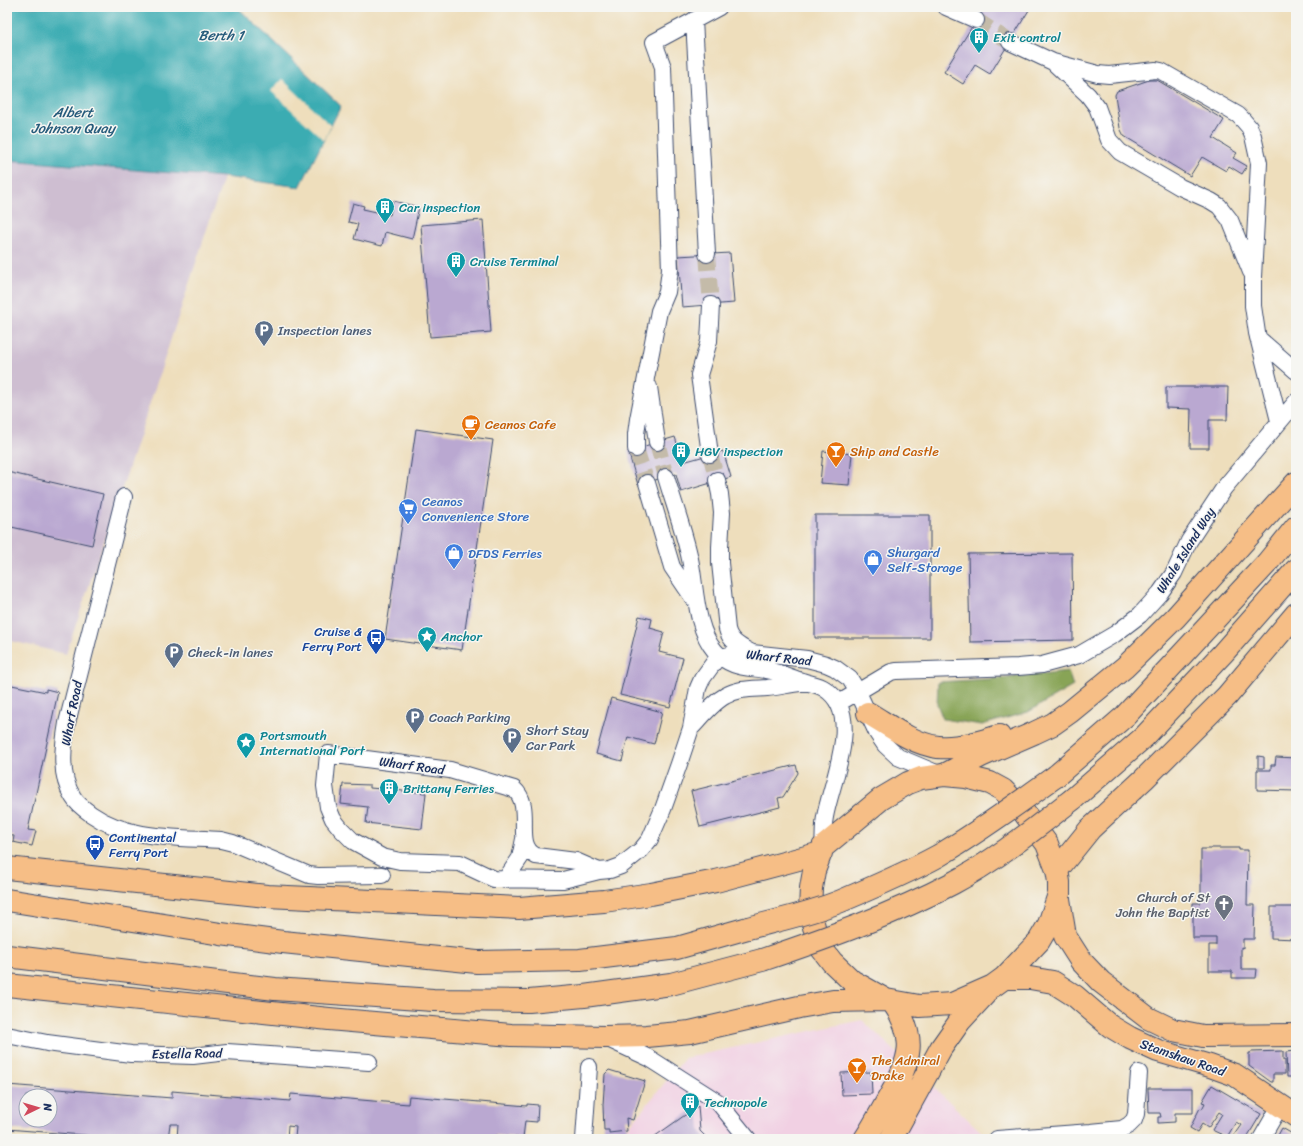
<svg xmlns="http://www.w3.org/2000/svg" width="1303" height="1146" viewBox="0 0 1303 1146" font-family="Sriracha,sans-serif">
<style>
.built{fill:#f1d0e3}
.industrial{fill:#cebed1}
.forest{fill:#88a457;stroke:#526a5a}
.water{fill:#3aacb2;stroke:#2a6e88}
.pier{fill:#eedebc}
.building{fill:#baa8d1;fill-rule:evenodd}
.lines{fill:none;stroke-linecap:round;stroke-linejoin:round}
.minor-tunnel{stroke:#c4bba9;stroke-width:16;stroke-dasharray:16 8;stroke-linecap:butt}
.minor-casing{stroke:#3b496c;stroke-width:18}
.primary-casing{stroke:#3b496c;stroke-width:24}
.motorway-casing{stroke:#3b496c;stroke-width:24}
.minor{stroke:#fff;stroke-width:16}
.primary{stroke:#f6be86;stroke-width:22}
.motorway{stroke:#f6be86;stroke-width:22}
.motorway-bridge-casing{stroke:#3b496c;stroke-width:24;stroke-linecap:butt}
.motorway-bridge{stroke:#f6be86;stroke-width:22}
.labels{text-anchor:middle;stroke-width:3;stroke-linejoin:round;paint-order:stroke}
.culture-label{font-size:13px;fill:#0d838f;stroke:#f6f6f2;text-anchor:start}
.service-label{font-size:13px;fill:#4e5e75;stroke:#f6f6f2;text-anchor:start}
.food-label{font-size:13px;fill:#c56008;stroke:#f6f6f2;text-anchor:start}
.shop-label{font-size:13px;fill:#366cbe;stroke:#f6f6f2;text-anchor:start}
.street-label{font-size:13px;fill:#1b2f5e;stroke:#f6f6f2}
.transit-label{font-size:13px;fill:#164399;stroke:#f6f6f2;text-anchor:end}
.worship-label{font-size:13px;fill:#5b616d;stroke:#f6f6f2;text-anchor:end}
.water-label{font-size:14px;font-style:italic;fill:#265b7b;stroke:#f6f6f2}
</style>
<rect width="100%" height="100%" fill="#f6f6f2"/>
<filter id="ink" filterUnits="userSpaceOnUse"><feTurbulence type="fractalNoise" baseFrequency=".025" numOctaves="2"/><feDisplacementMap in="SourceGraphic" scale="8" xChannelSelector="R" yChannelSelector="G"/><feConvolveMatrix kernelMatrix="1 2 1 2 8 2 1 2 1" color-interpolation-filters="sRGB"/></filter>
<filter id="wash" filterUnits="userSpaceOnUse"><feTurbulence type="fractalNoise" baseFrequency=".012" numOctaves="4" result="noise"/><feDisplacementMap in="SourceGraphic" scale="16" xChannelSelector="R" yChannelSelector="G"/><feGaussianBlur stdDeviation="0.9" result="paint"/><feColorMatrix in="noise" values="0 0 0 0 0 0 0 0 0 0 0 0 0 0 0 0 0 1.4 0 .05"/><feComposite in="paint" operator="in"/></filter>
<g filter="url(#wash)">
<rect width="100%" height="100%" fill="#eedebc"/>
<path class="built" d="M 862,1020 L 989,1139 L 619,1139 L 685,1058 Z"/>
<path class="industrial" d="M 7,160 L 224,177 L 128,470 L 66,654 L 7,640 Z"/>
<path class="forest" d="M 1068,671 L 1073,686 L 1028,712 L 982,725 L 943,719 L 937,704 L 938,682 L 1005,678 Z"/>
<path class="water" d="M 7,7 L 237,7 L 341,106 L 300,187 L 224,177 L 7,160 Z"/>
<path class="pier" d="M 282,79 L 331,126 L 324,140 L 271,91 Z"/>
<g id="blocks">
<path class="building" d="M 984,7 L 1024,7 L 1029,10 L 990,74 L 975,65 L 963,84 L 944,72 Z
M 1149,80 L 1157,80 L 1224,120 L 1213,138 L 1237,153 L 1233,158 L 1247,166 L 1242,174 L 1229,166 L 1226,171 L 1202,157 L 1190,176 L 1124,136 L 1120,128 L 1115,95 L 1117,91 Z
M 393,201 L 419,207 L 412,239 L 385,232 L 382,246 L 354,239 L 358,224 L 348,222 L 353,203 L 364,206 L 363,209 L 390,215 Z
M 483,220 L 491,332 L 430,337 L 421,225 Z
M 730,253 L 734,303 L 682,307 L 678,256 Z
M 1166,387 L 1228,387 L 1227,420 L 1209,420 L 1209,448 L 1190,448 L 1191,409 L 1166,408 Z
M 416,429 L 493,440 L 462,650 L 385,639 Z
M 675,437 L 683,462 L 723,451 L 731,477 L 681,492 L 676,474 L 638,485 L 628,451 Z
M 823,451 L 852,454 L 849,485 L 820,483 Z
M 7,472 L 103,494 L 92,545 L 7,526 Z
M 815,515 L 930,515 L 930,638 L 815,638 Z
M 1072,553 L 1073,640 L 970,642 L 968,554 Z
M 639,616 L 652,619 L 650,628 L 664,632 L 659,652 L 683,658 L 670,707 L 620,695 Z
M 7,684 L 46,692 L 46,689 L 58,692 L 28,830 L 36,831 L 32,846 L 13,842 L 14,836 L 7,835 Z
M 611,698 L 662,712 L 654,744 L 628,737 L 622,761 L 596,754 Z
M 1258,756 L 1264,757 L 1264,768 L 1258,768 Z
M 1276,757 L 1296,758 L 1296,791 L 1257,790 L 1257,770 L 1271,770 L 1271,765 L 1275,765 Z
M 796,765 L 798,773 L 783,797 L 778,798 L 780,807 L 700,827 L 691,791 Z
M 343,784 L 370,785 L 370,788 L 426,793 L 422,829 L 366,823 L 368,807 L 341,804 Z
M 1211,848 L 1239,848 L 1239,850 L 1248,850 L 1247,905 L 1255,905 L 1254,939 L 1243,939 L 1243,948 L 1241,947 L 1241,969 L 1257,969 L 1256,978 L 1232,978 L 1232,971 L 1209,971 L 1209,945 L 1216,945 L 1216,938 L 1193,938 L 1193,903 L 1201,903 L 1201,849 L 1211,849 Z
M 1271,907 L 1296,907 L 1296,939 L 1271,938 Z
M 1283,1051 L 1283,1060 L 1285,1060 L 1285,1074 L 1273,1074 L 1273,1082 L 1271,1082 L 1249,1066 L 1249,1053 L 1251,1053 L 1251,1052 Z
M 1296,1051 L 1296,1077 L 1287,1077 L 1286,1052 Z
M 609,1070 L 645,1081 L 633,1120 L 626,1118 L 627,1131 L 609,1133 L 609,1130 L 604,1130 L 603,1105 L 605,1074 Z
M 871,1072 L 872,1094 L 842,1095 L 841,1073 Z
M 7,1085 L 172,1098 L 172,1091 L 290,1101 L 291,1094 L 408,1104 L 409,1096 L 527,1106 L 527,1104 L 538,1105 L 537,1122 L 525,1121 L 523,1138 L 495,1135 L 495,1139 L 305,1139 L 295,1138 L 296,1127 L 288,1126 L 287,1139 L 212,1139 L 193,1137 L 192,1139 L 177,1139 L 178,1124 L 170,1124 L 168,1139 L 133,1139 L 7,1129 ZM 26,1096 L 50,1096 L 50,1120 L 26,1120 Z
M 1212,1085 L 1261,1114 L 1246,1139 L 1240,1139 L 1234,1135 L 1241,1125 L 1236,1122 L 1227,1137 L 1212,1130 L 1222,1114 L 1219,1112 L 1208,1128 L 1202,1124 L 1197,1132 L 1190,1128 L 1200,1108 L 1202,1109 L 1205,1103 L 1202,1102 Z
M 1148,1088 L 1193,1088 L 1193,1113 L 1175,1113 L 1175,1122 L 1158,1123 L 1158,1117 L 1161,1117 L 1160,1113 L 1149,1113 Z
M 698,1106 L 700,1131 L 708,1139 L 651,1139 Z
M 1282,1128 L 1296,1136 L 1296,1139 L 1276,1139 Z"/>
</g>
</g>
<g filter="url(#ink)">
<use href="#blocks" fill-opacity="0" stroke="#3b496c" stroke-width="1"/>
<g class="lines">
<path class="minor-tunnel" d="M 976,20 L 1010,42
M 707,254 L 711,305
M 657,442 L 666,477
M 636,449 L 647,483
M 710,454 L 717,480"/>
<g class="minor-casing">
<path id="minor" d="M 946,7 L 976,20
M 694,20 L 707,254
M 1010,42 L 1053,62 L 1098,74 L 1109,75 L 1156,70 L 1161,71 L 1238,115 L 1243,120 L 1249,127 L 1253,136 L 1259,163 L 1253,277 L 1253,306 L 1257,333 L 1279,421
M 1055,64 L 1088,95 L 1097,107 L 1109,140 L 1120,152 L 1180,187 L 1211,201 L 1219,206 L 1230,220 L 1251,272
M 1258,338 L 1296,371
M 649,387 L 657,442
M 636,449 L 636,434 L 638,419 L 659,311 L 667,292 L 670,270 L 663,67 L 654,42 L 719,7
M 710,454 L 699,375 L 709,341 L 711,305
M 666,477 C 674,504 684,531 690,559 C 696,587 695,628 715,651 C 733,671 749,666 771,671 C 781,673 792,678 802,681 C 810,684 818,684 825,689 C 864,714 831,782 825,817 C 823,827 824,837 823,847
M 717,480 L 720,494 L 722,513 L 720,547 L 720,563 L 727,629 C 730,642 741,647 752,653
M 647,483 L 672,567 L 693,598
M 124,497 L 67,723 C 63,746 59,776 73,797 C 77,804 84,809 91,814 C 128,840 177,837 221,840 L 233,843 L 309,875 L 318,876 L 382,875
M 839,703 L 891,672 L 896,671 L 1018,667 L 1042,665 L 1079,655 L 1115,634 L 1140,615 L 1160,593 L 1174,573 L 1189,541 L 1224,488 L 1296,402
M 691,728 C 701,718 712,703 725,696 C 739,688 752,689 767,688 C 778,687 790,684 801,683
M 599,871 L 576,861 L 536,856 C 512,845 535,807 514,789 L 450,770 L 328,754 L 325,786 L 328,807 L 333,819 L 341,829 L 353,841 L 382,857 L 400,861 L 460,863 L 494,879 L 563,880 L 599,871 L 610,870 L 621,866 L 641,850 L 650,839 L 663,809 L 679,764 L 691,728 L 698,688 L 702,679 L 715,661 L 721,657 L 737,653 L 752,653 L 807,659 L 826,664 L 835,668 L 850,679 L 858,692 L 877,733 L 885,745 L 898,757 L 941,775
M 505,880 L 520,858 L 524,839
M 7,1035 L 47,1043 L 131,1054 L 193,1056 L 227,1052 L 369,1062
M 608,1039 L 649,1058 L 718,1102 L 748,1139
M 584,1139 L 589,1067
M 997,1139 L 1091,1132 L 1122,1129 L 1129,1125 L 1134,1120 L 1136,1114 L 1139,1073
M 1261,1139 L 1280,1106"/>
</g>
<g class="primary-casing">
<path id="primary" d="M 7,868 L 267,896 L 519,908 L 604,901 L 651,894 L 716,881 L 821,853
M 1059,899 L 1065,936 L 1081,961 L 1101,982 L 1148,1018 L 1173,1030 L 1203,1036 L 1296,1035
M 1004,978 L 1030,978 L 1053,982 L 1075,996 L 1110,1026 L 1130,1038 L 1158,1051 L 1210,1066 L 1235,1075 L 1296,1116
M 7,985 L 329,1019 L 511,1035 L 605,1037 L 647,1036 L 690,1032 L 799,1007 L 833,1001 L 886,1000 L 919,1006 L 952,1004 L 993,986 L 1004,978 L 1039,941 L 1049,924 L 1059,894 L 1059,882 L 1057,870 L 1047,844 L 1020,807 L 1003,790 L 990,783 L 966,777 L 944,775 L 921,778 L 908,783 L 881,799 L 823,847 L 814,871 L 811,888 L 810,910 L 814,927 L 822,949 L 832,962 L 852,981 L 886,1000
M 865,1139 C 874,1125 882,1110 890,1096 C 911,1059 918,1038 892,1001
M 891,1139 L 941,1048 L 960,1021 L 985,994"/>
</g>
<g class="motorway-casing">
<path id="motorway" d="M 868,713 C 890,726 913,744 938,747 C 958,749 981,742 999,736
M 944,775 L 981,756 L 1034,733 L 1053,724 L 1070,712 L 1125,667 L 1175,618 L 1296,483
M 1056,776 L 1125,716 L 1267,563 L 1296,527
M 1073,799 L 1144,737 L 1223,653 L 1296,570
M 1057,870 L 1090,829 L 1144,779 L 1227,696 L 1296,614
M 7,900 L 221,934 L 283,942 L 477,962 L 580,960 L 677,948 L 748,928
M 7,956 L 275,989 L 433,1000 L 529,1001 L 584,996 L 671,984 L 762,960"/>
</g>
<use href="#minor" class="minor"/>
<use href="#primary" class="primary"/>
<use href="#motorway" class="motorway"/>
<g class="motorway-bridge-casing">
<path id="motorway-bridge" d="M 748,928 C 779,920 812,913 841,901 C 874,887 907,873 938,856 C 979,832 1017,804 1056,776
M 762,960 C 827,938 892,915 953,883 C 996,860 1034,829 1073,799"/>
</g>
<use href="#motorway-bridge" class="motorway-bridge"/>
</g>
</g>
<defs>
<g id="building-pin" transform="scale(1)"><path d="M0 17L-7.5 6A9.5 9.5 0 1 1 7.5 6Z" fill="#0f9aa8" stroke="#f6f6f2"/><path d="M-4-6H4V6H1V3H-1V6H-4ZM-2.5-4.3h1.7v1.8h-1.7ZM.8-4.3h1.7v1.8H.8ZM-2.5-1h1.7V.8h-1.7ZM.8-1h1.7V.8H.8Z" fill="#fff"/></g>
<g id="parking-pin" transform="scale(1)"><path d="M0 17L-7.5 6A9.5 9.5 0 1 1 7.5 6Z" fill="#5c6f8a" stroke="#f6f6f2"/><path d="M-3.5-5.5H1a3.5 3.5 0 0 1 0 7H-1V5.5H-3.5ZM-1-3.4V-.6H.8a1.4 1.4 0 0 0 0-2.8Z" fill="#fff"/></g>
<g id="cafe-pin" transform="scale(1)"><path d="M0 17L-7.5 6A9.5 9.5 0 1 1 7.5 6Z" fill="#e8710a" stroke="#f6f6f2"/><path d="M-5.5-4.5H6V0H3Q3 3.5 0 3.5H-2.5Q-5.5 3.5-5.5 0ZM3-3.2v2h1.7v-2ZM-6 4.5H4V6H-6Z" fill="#fff"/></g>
<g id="bar-pin" transform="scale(1)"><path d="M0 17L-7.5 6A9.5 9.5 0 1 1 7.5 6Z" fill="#e8710a" stroke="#f6f6f2"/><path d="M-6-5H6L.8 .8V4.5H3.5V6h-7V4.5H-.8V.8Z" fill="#fff"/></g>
<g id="supermarket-pin" transform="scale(1)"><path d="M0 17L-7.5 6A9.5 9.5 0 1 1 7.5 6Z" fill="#3f7fe0" stroke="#f6f6f2"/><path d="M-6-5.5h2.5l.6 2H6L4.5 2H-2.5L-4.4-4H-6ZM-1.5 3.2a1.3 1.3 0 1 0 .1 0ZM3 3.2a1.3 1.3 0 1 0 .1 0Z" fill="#fff"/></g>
<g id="shop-pin" transform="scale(1)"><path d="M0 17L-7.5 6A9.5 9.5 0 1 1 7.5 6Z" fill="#3f7fe0" stroke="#f6f6f2"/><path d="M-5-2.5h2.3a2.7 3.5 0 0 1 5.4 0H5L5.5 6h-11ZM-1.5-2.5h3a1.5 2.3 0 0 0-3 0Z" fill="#fff"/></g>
<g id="sight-pin" transform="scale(1)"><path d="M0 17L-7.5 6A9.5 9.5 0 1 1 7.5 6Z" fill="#0f9aa8" stroke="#f6f6f2"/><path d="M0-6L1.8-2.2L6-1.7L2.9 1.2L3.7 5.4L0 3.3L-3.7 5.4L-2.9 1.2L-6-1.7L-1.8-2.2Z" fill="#fff"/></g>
<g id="bus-pin" transform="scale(1)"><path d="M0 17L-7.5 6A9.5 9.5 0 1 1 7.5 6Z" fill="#1a4fb4" stroke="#f6f6f2"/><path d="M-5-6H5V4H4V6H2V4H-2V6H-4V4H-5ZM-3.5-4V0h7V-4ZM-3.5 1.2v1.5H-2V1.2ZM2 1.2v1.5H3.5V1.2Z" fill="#fff"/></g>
<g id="church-pin" transform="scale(1)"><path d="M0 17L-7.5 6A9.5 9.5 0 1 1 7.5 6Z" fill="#6b7280" stroke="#f6f6f2"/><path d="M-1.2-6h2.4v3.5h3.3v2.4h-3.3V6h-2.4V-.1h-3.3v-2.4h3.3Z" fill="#fff"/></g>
</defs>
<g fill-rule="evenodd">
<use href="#building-pin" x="979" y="37"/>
<use href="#building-pin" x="385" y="207"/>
<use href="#building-pin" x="456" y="261"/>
<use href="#parking-pin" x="264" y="330"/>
<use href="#cafe-pin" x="471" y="424"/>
<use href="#building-pin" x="681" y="451"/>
<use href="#bar-pin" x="836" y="451"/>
<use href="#supermarket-pin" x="408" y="508"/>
<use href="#shop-pin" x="454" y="553"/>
<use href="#shop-pin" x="873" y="559"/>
<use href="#sight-pin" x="427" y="636"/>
<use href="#bus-pin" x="376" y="638"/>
<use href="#parking-pin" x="174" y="652"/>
<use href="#parking-pin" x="415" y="717"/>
<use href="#parking-pin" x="512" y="737"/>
<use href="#sight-pin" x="246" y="742"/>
<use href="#building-pin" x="389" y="788"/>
<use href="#bus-pin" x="95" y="844"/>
<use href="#church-pin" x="1224" y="904"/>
<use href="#bar-pin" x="857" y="1067"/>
<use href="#building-pin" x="690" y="1102"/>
</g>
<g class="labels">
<g class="culture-label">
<text x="993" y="42">Exit control</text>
<text x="399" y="212">Car inspection</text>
<text x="470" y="266">Cruise Terminal</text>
<text x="695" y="456">HGV inspection</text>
<text x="441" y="641">Anchor</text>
<text x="260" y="740">Portsmouth<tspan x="260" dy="15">International Port</tspan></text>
<text x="403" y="793">Brittany Ferries</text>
<text x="704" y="1107">Technopole</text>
</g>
<g class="service-label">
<text x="278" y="335">Inspection lanes</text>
<text x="188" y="657">Check-in lanes</text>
<text x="429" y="722">Coach Parking</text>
<text x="526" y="735">Short Stay<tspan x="526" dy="15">Car Park</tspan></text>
</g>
<g class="food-label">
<text x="485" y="429">Ceanos Cafe</text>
<text x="850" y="456">Ship and Castle</text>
<text x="871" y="1065">The Admiral<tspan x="871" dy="15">Drake</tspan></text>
</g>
<g class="shop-label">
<text x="422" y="506">Ceanos<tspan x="422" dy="15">Convenience Store</tspan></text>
<text x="887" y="557">Shurgard<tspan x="887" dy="15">Self-Storage</tspan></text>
<text x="468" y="558">DFDS Ferries</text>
</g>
<g class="street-label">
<text transform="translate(1185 550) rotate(-58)" y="5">Whale Island Way</text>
<text transform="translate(779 657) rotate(6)" y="5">Wharf Road</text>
<text transform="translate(71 713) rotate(-79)" y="5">Wharf Road</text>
<text transform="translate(412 765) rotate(8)" y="5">Wharf Road</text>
<text transform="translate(187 1053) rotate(-1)" y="5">Estella Road</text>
<text transform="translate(1183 1057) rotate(19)" y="5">Stamshaw Road</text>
</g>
<g class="transit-label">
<text x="362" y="636">Cruise &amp;<tspan x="362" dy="15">Ferry Port</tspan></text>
<text x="109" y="842" text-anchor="start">Continental<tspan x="109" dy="15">Ferry Port</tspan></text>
</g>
<g class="worship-label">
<text x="1210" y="902">Church of St<tspan x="1210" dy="15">John the Baptist</tspan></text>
</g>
<g class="water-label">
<text x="221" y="40">Berth 1</text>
<text x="73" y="117">Albert<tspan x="73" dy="16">Johnson Quay</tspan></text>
</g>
</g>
<rect width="1303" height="1146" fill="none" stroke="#f6f6f2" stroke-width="24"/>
<g transform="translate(38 1108) rotate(85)"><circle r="19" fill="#f6f6f2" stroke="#9ea6b7"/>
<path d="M0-3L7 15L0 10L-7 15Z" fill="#d1495b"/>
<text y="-6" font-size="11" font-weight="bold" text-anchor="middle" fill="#1b2f5e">N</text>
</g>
</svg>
